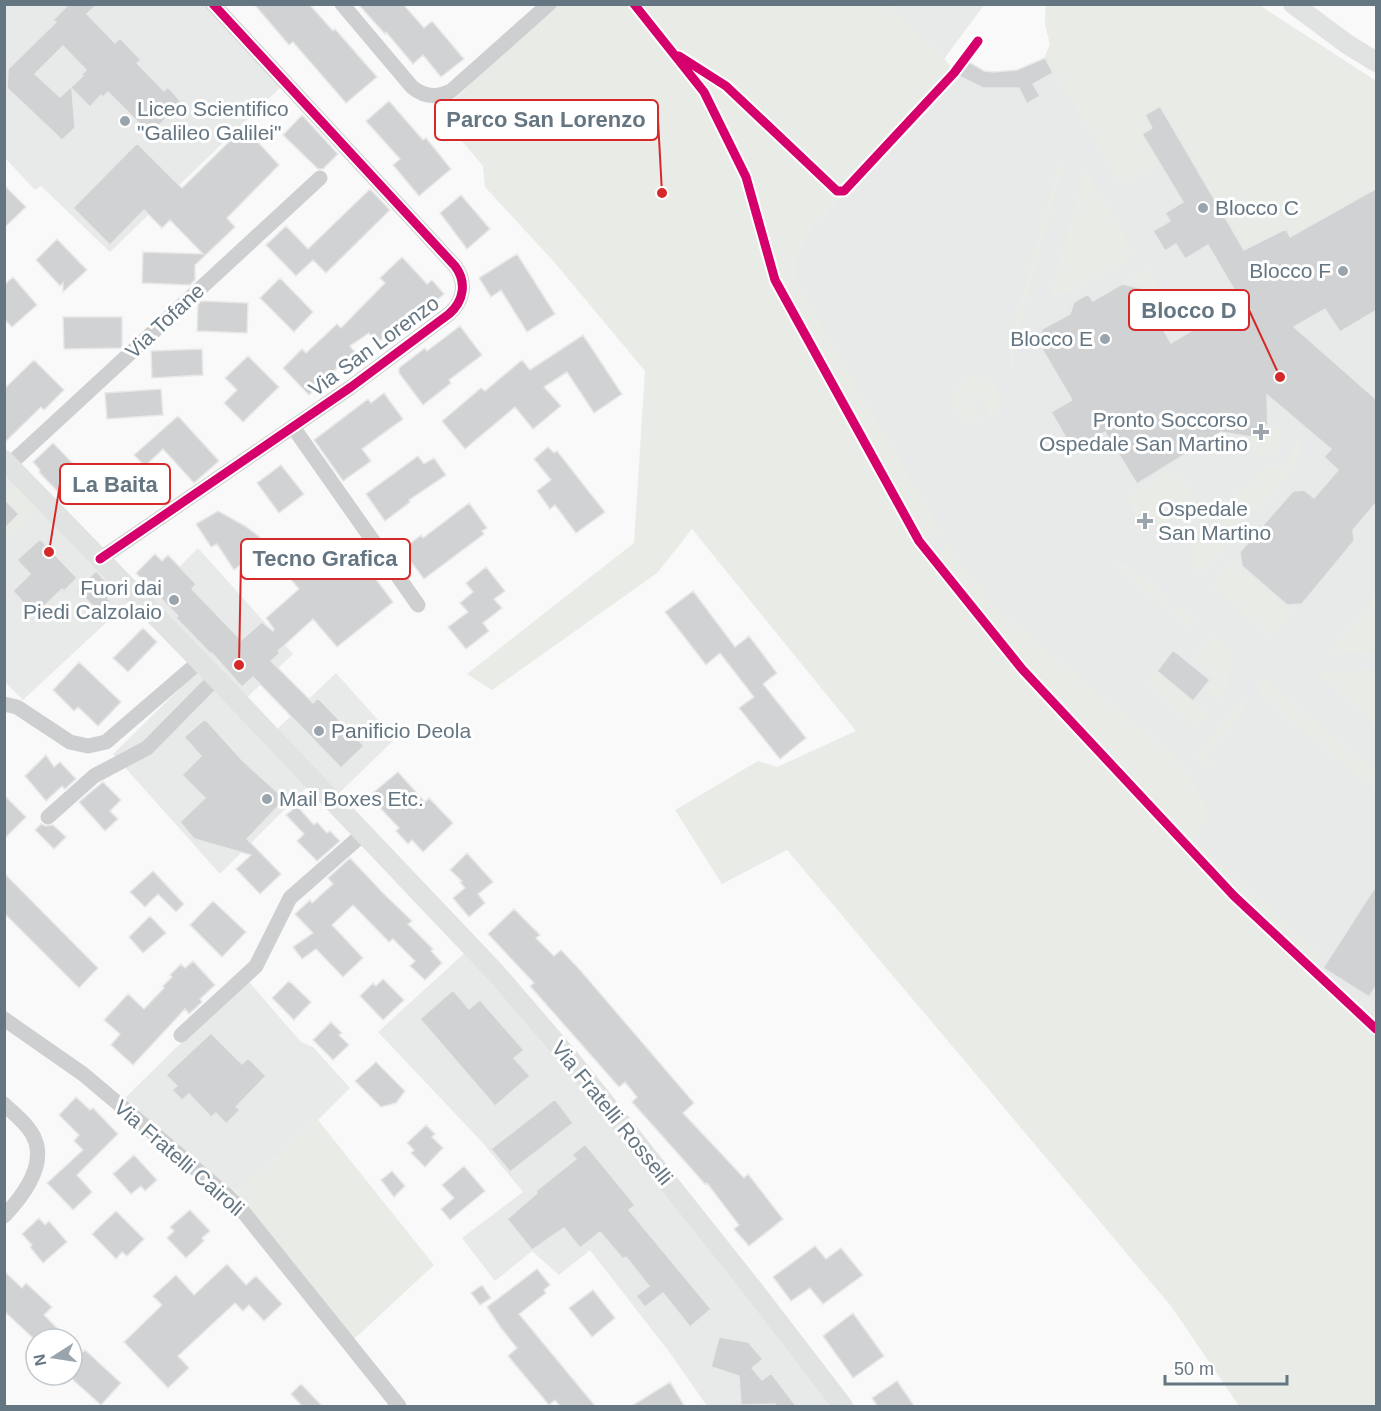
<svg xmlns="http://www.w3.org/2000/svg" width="1381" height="1411" viewBox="0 0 1381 1411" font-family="Helvetica,sans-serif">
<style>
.built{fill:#e8e9e9}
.green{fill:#e8ebe6}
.building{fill:#d0d2d3;stroke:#e8e8e8;stroke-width:1.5;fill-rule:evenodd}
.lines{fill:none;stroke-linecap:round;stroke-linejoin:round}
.minor{stroke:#cecfd0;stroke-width:15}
.major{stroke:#e1e2e2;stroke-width:20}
.cycleway-casing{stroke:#fff;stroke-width:13}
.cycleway{stroke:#d6006c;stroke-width:9}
.poi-dot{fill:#99a4ac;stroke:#fff;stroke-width:2}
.labels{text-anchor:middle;stroke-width:6;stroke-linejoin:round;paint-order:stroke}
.poi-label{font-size:21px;fill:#657683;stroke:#fff;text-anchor:start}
.street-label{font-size:21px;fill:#657683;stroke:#fff}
.leader{fill:none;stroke:#d62828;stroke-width:2}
.callout-dot{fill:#d62828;stroke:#fff;stroke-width:2}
.callout{fill:#fff;stroke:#d62828;stroke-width:2}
.callout-label{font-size:22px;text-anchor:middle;font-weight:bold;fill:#657683}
</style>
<rect width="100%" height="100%" fill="#f9f9f9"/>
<path class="built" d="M 5,5 L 210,5 L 283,85 L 110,252 L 41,186 L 35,190 L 5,158 Z
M 888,5 L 984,5 L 944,59 Z
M 1046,5 L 1259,5 L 1376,81 L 1376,1026 L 1330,983 L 1231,883 L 936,555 L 924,539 L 788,291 L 797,257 L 812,226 L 957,75 L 967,61 L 984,71 L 994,72 L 1017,70 L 1045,58 L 1050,44 L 1045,23 Z
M 4,453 L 138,593 L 23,700 L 5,682 Z
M 198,548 L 293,654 L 243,701 L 273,733 L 336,673 L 395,739 L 335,797 L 316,778 L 220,874 L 113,754 L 206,663 L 146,601 Z
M 469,949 L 847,1406 L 707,1406 L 670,1353 L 590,1250 L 559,1275 L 532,1251 L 495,1281 L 462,1238 L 523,1192 L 481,1141 L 378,1032 Z
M 249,982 L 301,1042 L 313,1047 L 350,1088 L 318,1120 L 236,1192 L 123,1100 L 194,1030 Z"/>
<path class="green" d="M 553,5 L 888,5 L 944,58 L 957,75 L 812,226 L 797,257 L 797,283 L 942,533 L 938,535 L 934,534 L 924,540 L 935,555 L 944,549 L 943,545 L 948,544 L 960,565 L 984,588 L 983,597 L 1180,761 L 1210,812 L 1193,839 L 1318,952 L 1318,970 L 1376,1026 L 1376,1406 L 1239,1406 L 1171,1306 L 787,850 L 722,884 L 675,810 L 758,761 L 777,767 L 856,731 L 692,529 L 657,573 L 492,690 L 467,674 L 634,543 L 645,371 L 555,263 L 485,187 L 483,166 L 439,114 Z
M 1046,5 L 1259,5 L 1376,81 L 1376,188 L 1290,237 L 1285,229 L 1245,250 L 1160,106 L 1145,115 L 1152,128 L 1143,134 L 1161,164 L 1121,186 L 1045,56 L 1050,44 L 1045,23 Z
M 1059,162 L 1064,163 L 1015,342 L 1013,383 L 1008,346 Z
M 1085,167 L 1136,255 L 1072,293 L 1066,291 L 1049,299 Z
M 1147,267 L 1179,324 L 1170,330 L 1144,286 L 1127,279 Z
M 980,375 L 989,377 C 998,389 1006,406 991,417 L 978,394 L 969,399 L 982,419 L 970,423 L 964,422 L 952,402 L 954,390 L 970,377 Z
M1250 441a16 16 0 1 1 32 0a16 16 0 1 1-32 0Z
M 1296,439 L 1301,441 L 1300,453 L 1294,469 L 1200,576 L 1190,566 L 1195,543 L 1235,495 L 1266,469 L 1278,467 L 1286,461 L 1295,445 Z
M 1177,467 L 1198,502 C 1180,522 1162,524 1136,526 L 1129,494 Z
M 35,485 L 48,499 L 5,541 L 5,488 Z
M 1233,560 L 1293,613 L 1272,638 L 1211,585 Z
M 1126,564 L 1170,599 L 1163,606 L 1112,565 Z
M 1376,597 L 1376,650 L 1326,655 Z
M 1177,605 L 1197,621 L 1191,629 L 1171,612 Z
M 1212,635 L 1229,648 L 1233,655 L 1228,689 L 1218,701 L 1206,690 L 1215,678 L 1192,658 Z
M 1376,669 L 1376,723 L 1317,674 Z
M 1157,671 L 1208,713 L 1195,728 L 1147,683 Z
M 1264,678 L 1376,771 L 1376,792 L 1259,694 L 1258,685 Z
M 1243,696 L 1246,709 L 1208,753 L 1212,763 L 1205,769 L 1196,756 Z
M 318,1120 L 434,1265 L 352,1341 L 236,1192 Z"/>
<path class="building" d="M 69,4 L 97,4 L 87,14 L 115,43 L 120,38 L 141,60 L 137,63 L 164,91 L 168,87 L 182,103 L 150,134 L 108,92 L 103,97 L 101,95 L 90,107 L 72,89 L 75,128 L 62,140 L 7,88 L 8,69 L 56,22 L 53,20 ZM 63,46 L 86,70 L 81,75 L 83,76 L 60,97 L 35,74 Z
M 254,4 L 309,4 L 333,31 L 335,29 L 377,77 L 346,103 L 293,42 L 289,45 Z
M 358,4 L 403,4 L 424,28 L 432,21 L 464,59 L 441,77 L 423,55 L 413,64 L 386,32 L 385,34 Z
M 1045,58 L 1053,73 L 1033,84 L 1040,96 L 1027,104 L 1019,88 L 983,88 L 957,75 L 967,61 L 984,71 L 994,72 L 1017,70 Z
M 389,101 L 423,140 L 426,138 L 451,169 L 419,196 L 393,165 L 400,159 L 366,121 Z
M 1160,106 L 1244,250 L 1286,229 L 1290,237 L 1377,188 L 1377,310 L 1340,332 L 1325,309 L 1294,327 L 1377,400 L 1377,502 L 1353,530 L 1354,541 L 1302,604 L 1287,605 L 1242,566 L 1240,552 L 1293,491 L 1304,490 L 1314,498 L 1338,470 L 1324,457 L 1331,449 L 1267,395 L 1268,425 L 1258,427 L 1251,437 L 1221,432 L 1137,484 L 1105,432 L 1073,450 L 1051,412 L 1072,400 L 1039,344 L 1042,329 L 1070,314 L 1074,302 L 1088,294 L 1093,301 L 1122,284 L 1140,288 L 1171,343 L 1213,318 L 1208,308 L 1236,293 L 1208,245 L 1185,259 L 1176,244 L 1165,251 L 1153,231 L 1170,221 L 1165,213 L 1183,202 L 1142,134 L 1152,128 L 1145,115 Z
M 302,115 L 338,154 L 323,169 L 318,169 L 283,135 Z
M 244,127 L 279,165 L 227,218 L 235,227 L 195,265 L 195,280 L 190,285 L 142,283 L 143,252 L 203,254 L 170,220 L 162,228 L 144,210 L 110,245 L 73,208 L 137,143 L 182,188 Z
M 4,185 L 26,207 L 4,228 Z
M 370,189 L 390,210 L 326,273 L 313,260 L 296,276 L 266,245 L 286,226 L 308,249 Z
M 461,195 L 490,229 L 467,249 L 440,213 Z
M 57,239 L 87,270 L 63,292 L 63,283 L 60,286 L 36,260 Z
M 517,254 L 555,314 L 527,332 L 501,290 L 491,297 L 479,278 Z
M 402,257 L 427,284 L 432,280 L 444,294 L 417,318 L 410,311 L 379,342 L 375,338 L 373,339 L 369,333 L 350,346 L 357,355 L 343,368 L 340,365 L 309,395 L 283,368 L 302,349 L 306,353 L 337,324 L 341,328 L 385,283 L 380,278 Z
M 13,277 L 37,305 L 12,327 L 4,319 L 4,285 Z
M 280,278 L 313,312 L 294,332 L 260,298 Z
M 201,301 L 248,303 L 247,333 L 197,331 L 198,304 Z
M 63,317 L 122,317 L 122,348 L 64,349 Z
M 460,326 L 482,355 L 449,380 L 451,383 L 423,405 L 399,373 L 399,368 L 425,348 L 427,351 Z
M 583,335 L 622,394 L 594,413 L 567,372 L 544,387 L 561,406 L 533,429 L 515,407 L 465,449 L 442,421 L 481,388 L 485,391 L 522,360 L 530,370 Z
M 202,349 L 203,375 L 152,378 L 151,351 Z
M 248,356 L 279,387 L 243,422 L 224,403 L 237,390 L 225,378 Z
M 34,360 L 64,390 L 44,410 L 41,407 L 4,443 L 4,389 Z
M 161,389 L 163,415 L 107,419 L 105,393 Z
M 384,393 L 403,419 L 362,449 L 371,461 L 343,481 L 314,440 L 368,399 L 371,403 Z
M 178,416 L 219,461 L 194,483 L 163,449 L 145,466 L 134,455 Z
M 53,443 L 89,480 L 70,499 L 63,492 L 60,494 L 39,472 L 40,470 L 33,462 Z
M 548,447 L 554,453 L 557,451 L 605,512 L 576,533 L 555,505 L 550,509 L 537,491 L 551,480 L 534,459 Z
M 418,456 L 424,464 L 434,458 L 446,475 L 409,500 L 410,502 L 385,521 L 366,494 Z
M 281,465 L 304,494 L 279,513 L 257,483 Z
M 4,499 L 19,514 L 4,529 Z
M 469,503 L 487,528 L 482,531 L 484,534 L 424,579 L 402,550 L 421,535 L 423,538 Z
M 218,511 L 245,526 L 273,547 L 283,559 L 288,555 L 310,579 L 339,553 L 358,574 L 367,567 L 393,602 L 337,647 L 313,619 L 278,651 L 280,653 L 271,661 L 313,703 L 318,698 L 364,746 L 341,768 L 253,677 L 242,687 L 212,653 L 211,654 L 176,618 L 178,616 L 136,573 L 155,554 L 162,561 L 168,555 L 196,584 L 192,589 L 241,640 L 262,622 L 273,631 L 274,629 L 266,618 L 299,589 L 277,563 L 258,577 L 245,561 L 234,570 L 217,544 L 211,547 L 196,524 Z
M 40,539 L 77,578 L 64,591 L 62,589 L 35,615 L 13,591 L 30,574 L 17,560 Z
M 486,567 L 505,591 L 494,599 L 502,608 L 483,623 L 489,631 L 466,649 L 448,627 L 468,612 L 460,603 L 473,592 L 466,583 Z
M 96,571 L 115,591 L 108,599 L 110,601 L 99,612 L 77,590 Z
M 693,591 L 735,647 L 749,636 L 777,673 L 763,684 L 806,738 L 780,759 L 739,708 L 754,697 L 720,653 L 706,665 L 665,612 Z
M 143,628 L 157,642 L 128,672 L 113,658 Z
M 1173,650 L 1210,680 L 1193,701 L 1157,671 Z
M 79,662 L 121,702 L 98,726 L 78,707 L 74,711 L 53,690 Z
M 205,719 L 242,760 L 285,799 L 247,839 L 281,874 L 260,894 L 236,869 L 251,855 L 194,839 L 180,822 L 205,798 L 182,775 L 201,756 L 184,737 Z
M 46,755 L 54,767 L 60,762 L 76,779 L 65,789 L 62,786 L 46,801 L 25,776 Z
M 398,772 L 425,802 L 429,798 L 453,823 L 423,852 L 412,840 L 408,844 L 396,831 L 399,828 L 369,796 Z
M 103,782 L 121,800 L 110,811 L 118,819 L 105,831 L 79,802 Z
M 4,795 L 26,817 L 4,839 Z
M 297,806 L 314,825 L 317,822 L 327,833 L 330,831 L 340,841 L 317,861 L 297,841 L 304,834 L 286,815 Z
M 41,824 L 46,826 L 53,825 L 66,837 L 54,849 L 35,830 Z
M 467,853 L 493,882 L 478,894 L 485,903 L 469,917 L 453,898 L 465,888 L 460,882 L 462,881 L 450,870 Z
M 350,858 L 384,894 L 412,921 L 408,924 L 433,949 L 431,951 L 442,963 L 425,980 L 410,966 L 415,961 L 393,939 L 389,942 L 353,905 L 332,925 L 363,958 L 343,977 L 316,949 L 302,959 L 293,947 L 313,933 L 295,914 L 310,900 L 312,903 L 333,884 L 328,878 Z
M 153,871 L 184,904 L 176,912 L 158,894 L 145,907 L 130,892 Z
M 4,873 L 98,968 L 79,988 L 4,913 Z
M 1377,884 L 1377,985 L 1369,997 L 1323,968 Z
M 213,901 L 246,932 L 222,957 L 190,925 Z
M 514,909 L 540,935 L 536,938 L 554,956 L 561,950 L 580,970 L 694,1103 L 683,1113 L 744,1178 L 748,1174 L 783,1219 L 749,1246 L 734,1229 L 739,1225 L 707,1183 L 705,1184 L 632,1102 L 637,1097 L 625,1082 L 619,1087 L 530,986 L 534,983 L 488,934 Z
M 150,916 L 166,933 L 143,953 L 129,937 Z
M 193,961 L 215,985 L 200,999 L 202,1002 L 189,1014 L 185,1009 L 133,1065 L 111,1045 L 120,1034 L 104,1020 L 128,994 L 144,1009 L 164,988 L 163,986 L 172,977 L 170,975 L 181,964 L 185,968 Z
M 383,979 L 404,1000 L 383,1020 L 360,996 L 373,983 L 376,986 Z
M 289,981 L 311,1002 L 294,1020 L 272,998 Z
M 453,990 L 469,1009 L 480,1000 L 524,1050 L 514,1058 L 530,1076 L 495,1106 L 420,1019 Z
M 331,1022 L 342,1033 L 339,1035 L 349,1045 L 333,1060 L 313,1040 Z
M 211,1033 L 242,1064 L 248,1058 L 266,1076 L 236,1107 L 240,1110 L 226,1124 L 216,1113 L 211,1117 L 189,1094 L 182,1100 L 172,1090 L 177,1086 L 166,1075 Z
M 376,1062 L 405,1091 L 396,1103 L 381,1107 L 355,1081 Z
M 76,1097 L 90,1110 L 93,1108 L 118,1134 L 77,1175 L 92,1192 L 73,1210 L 47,1183 L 83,1150 L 74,1141 L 79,1135 L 59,1115 Z
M 555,1099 L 573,1123 L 510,1172 L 491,1149 Z
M 426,1125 L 435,1134 L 432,1137 L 443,1148 L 425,1167 L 411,1153 L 414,1150 L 407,1143 Z
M 585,1144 L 635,1205 L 629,1210 L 711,1309 L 690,1327 L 663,1293 L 645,1307 L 636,1296 L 649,1286 L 626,1257 L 623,1259 L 600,1232 L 580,1248 L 564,1228 L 532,1250 L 507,1219 L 537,1193 L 536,1191 L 576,1159 L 572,1155 Z
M 134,1155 L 157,1180 L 145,1191 L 141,1186 L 131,1194 L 113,1174 Z
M 464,1166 L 485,1191 L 450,1220 L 441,1209 L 454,1198 L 442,1185 Z
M 392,1171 L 405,1186 L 394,1197 L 381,1180 Z
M 190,1210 L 210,1231 L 202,1238 L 204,1241 L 186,1258 L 167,1238 L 174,1231 L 170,1227 Z
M 116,1211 L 144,1239 L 127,1256 L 122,1252 L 116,1259 L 92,1234 Z
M 39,1218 L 45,1225 L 49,1221 L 67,1242 L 43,1263 L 30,1247 L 32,1245 L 22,1234 Z
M 815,1246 L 826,1259 L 841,1248 L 863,1275 L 823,1304 L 810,1288 L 791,1301 L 773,1277 Z
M 227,1264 L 246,1285 L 256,1276 L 282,1304 L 264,1321 L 249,1305 L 243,1311 L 235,1303 L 178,1356 L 189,1368 L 168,1388 L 124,1342 L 162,1305 L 153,1296 L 176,1275 L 194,1295 Z
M 537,1269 L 550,1285 L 544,1290 L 546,1293 L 519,1314 L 596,1407 L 561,1407 L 555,1400 L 549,1405 L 508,1356 L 517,1348 L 501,1328 L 487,1307 Z
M 4,1271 L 22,1288 L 26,1283 L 52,1307 L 44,1315 L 68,1339 L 34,1339 L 4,1311 Z
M 482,1285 L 491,1298 L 480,1305 L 471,1293 Z
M 593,1290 L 615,1318 L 592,1337 L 569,1308 Z
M 853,1313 L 884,1356 L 853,1378 L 823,1336 Z
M 719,1337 L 748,1342 L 763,1359 L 752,1368 L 762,1380 L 771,1373 L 797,1407 L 777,1407 L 775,1404 L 741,1405 L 739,1376 L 711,1367 Z
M 72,1342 L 83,1352 L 85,1350 L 121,1383 L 101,1405 L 72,1379 Z
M 897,1381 L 915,1407 L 878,1407 L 872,1398 Z
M 670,1382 L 685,1407 L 630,1407 Z
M 301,1384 L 323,1407 L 303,1407 L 291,1394 Z"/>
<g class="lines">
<path class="minor" d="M 342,4 L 412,87 C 424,97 437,98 451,91 L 549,4
M 293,427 L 418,605
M 9,465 L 320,178
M 100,559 L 351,387 L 449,314 C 464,301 467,282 455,266 L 213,4
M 4,704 L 17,707 L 70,742 L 88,746 L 106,742 L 199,662
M 48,817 L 94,776 L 147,748 L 216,678
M 4,1019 L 83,1074 L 227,1195 L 241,1209 L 399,1406
M 181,1035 L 256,966 L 290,898 L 363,834
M 4,1104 C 13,1113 24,1121 31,1132 C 50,1161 24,1195 4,1216"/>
<path class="major" d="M 1293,4 L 1347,44 L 1376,62
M 4,460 L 216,678 L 496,973 L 570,1059 L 753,1289 L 843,1406"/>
<g class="cycleway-casing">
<path id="cycleway" d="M 634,4 L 704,92 L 746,177 L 775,280 L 919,541 L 1022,669 L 1234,896 L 1376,1029
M 679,56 L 726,86 L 837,191 L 844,191 L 954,73 L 978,41
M 100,559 L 351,387 L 449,314 C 464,301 467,282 455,266 L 213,4"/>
</g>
<use href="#cycleway" class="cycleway"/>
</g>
<g class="poi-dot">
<circle cx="125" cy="121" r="6"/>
<circle cx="1203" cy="208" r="6"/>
<circle cx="1343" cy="271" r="6"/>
<circle cx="1105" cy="339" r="6"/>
<path d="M1258 423h6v6h6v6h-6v6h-6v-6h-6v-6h6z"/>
<path d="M1142 512h6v6h6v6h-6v6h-6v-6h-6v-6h6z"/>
<circle cx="174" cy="600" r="6"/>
<circle cx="319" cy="731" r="6"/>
<circle cx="267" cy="799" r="6"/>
</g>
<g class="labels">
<g class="poi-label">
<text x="137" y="116">Liceo Scientifico<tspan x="137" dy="24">"Galileo Galilei"</tspan></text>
<text x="1215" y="215">Blocco C</text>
<text x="1331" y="278" text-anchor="end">Blocco F</text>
<text x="1093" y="346" text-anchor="end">Blocco E</text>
<text x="1248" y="427" text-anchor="end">Pronto Soccorso<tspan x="1248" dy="24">Ospedale San Martino</tspan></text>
<text x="1158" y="516">Ospedale<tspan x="1158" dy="24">San Martino</tspan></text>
<text x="162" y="595" text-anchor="end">Fuori dai<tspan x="162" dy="24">Piedi Calzolaio</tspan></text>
<text x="331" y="738">Panificio Deola</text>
<text x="279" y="806">Mail Boxes Etc.</text>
</g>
<g class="street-label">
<text transform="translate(165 321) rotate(-43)" y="7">Via Tofane</text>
<text transform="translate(374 346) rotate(-36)" y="7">Via San Lorenzo</text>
<text transform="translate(612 1113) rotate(51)" y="7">Via Fratelli Rosselli</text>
<text transform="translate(179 1158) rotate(41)" y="7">Via Fratelli Cairoli</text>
</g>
</g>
<path class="leader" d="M662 193L658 120M1280 377L1249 310M49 552L60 484M239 665L241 559"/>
<g class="callout-dot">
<circle cx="662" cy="193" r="6"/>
<circle cx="1280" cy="377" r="6"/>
<circle cx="49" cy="552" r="6"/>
<circle cx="239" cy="665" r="6"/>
</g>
<g class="callout">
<rect x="435" y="100" width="223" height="40" rx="6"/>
<rect x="1129" y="290" width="120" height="40" rx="6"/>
<rect x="60" y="464" width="110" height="40" rx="6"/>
<rect x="241" y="539" width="169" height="40" rx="6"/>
</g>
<g class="callout-label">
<text x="546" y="127">Parco San Lorenzo</text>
<text x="1189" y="318">Blocco D</text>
<text x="115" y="492">La Baita</text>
<text x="325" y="566">Tecno Grafica</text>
</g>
<rect width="1381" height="1411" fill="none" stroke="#657683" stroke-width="12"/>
<g transform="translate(54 1357) rotate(258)"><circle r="28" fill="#ffffff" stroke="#c1c8cd" stroke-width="1.5"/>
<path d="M0-4.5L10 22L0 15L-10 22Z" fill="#99a4ac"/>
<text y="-9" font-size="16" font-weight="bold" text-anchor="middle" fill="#657683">N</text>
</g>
<path d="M1165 1375v9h122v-9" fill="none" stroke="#657683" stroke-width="3"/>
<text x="1174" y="1375" font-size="18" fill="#657683" stroke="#ffffff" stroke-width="4.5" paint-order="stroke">50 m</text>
</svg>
